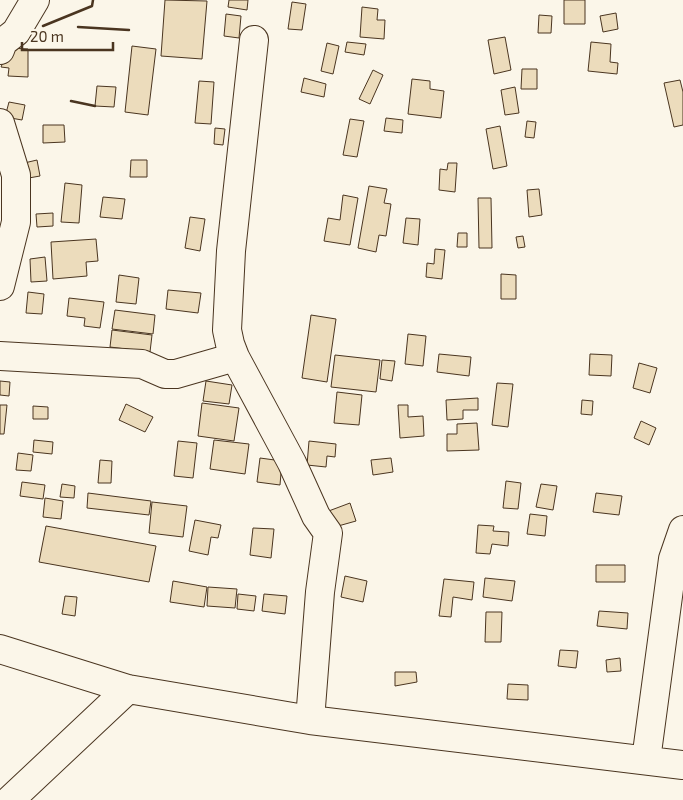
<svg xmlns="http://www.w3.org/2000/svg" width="683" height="800" viewBox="0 0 683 800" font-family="'Exo 2',sans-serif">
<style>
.building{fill:#ecdcbc;stroke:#4a3520}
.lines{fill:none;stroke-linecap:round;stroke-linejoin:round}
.minor-casing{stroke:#4a3520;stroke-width:30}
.minor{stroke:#fbf6e9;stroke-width:28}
.wall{stroke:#4a3520;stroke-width:2.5}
</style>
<rect width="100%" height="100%" fill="#fbf6e9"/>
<path class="building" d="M 165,0 L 207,1 L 202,59 L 161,56 Z
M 229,0 L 248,0 L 247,10 L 228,7 Z
M 564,0 L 585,0 L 585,24 L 564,24 Z
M 292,2 L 306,4 L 302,30 L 288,29 Z
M 362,7 L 378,9 L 377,20 L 385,20 L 384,39 L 360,37 Z
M 616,13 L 618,29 L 603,32 L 600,16 Z
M 226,14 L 241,16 L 239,38 L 224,36 Z
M 539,15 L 552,16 L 551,33 L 538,33 Z
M 505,37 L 511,70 L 494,74 L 488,40 Z
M 347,42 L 366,44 L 364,55 L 345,52 Z
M 591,42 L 611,44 L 610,62 L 618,63 L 617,74 L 588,71 Z
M 327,43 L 339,46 L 333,74 L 321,71 Z
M 132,46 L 156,49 L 148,115 L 125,112 Z
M 9,48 L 28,49 L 28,77 L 8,76 L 9,68 L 1,67 Z
M 522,69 L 537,69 L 537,89 L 521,89 Z
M 373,70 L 383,75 L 370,104 L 359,99 Z
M 304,78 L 326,84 L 324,97 L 301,92 Z
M 412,79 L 430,81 L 430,89 L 444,91 L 441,118 L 408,114 Z
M 680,80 L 683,92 L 683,125 L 674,127 L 664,83 Z
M 199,81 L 214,82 L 211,124 L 195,123 Z
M 97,86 L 116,87 L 114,107 L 95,106 Z
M 515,87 L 519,113 L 505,115 L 501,90 Z
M 9,102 L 25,105 L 22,120 L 5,117 Z
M 386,118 L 403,120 L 402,133 L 384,131 Z
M 350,119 L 364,121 L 357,157 L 343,155 Z
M 527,121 L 536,122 L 534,138 L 525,137 Z
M 43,125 L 64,125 L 65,142 L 43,143 Z
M 500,126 L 507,166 L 493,169 L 486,129 Z
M 215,128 L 225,129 L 223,145 L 214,144 Z
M 37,160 L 40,176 L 23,179 L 20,164 Z
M 131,160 L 147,160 L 147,177 L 130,177 Z
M 448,163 L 457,163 L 455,192 L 439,190 L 440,169 L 447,170 Z
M 65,183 L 82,185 L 79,223 L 61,222 Z
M 369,186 L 387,189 L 384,203 L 391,204 L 386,236 L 379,235 L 376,252 L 358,248 Z
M 539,189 L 542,215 L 529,217 L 527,190 Z
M 343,195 L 358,198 L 350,245 L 324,241 L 328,218 L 340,220 Z
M 103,197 L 125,199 L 122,219 L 100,217 Z
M 478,198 L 491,198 L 492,248 L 479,248 Z
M 53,213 L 53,226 L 37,227 L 36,214 Z
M 190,217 L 205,219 L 200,251 L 185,248 Z
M 406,218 L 420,219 L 418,245 L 403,243 Z
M 458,233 L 467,233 L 467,247 L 457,247 Z
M 523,236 L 525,247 L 518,248 L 516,237 Z
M 96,239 L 98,261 L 86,262 L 87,276 L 53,279 L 51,242 Z
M 435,249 L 445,250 L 442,279 L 426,277 L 427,263 L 434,264 Z
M 45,257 L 47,281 L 31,282 L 30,259 Z
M 501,274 L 516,275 L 516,299 L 501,299 Z
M 119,275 L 139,278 L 136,304 L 116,302 Z
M 168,290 L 201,293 L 198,313 L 166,309 Z
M 28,292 L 44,294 L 42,314 L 26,313 Z
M 69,298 L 104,302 L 100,328 L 84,326 L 85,318 L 67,316 Z
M 115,310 L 155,315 L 153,334 L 112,329 Z
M 311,315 L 336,319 L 327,382 L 302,378 Z
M 112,330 L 152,335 L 150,352 L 110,347 Z
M 408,334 L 426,336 L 423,366 L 405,364 Z
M 439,354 L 471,357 L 469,376 L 437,372 Z
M 590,354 L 612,355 L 611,376 L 589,375 Z
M 335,355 L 380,360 L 376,392 L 331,387 Z
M 382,360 L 395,361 L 392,381 L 380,379 Z
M 639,363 L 657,368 L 650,393 L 633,388 Z
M 0,381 L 10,382 L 9,396 L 0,395 Z
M 206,381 L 232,385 L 229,404 L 203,401 Z
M 497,383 L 513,384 L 508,427 L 492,425 Z
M 337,392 L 362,395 L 359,425 L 334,423 Z
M 478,398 L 478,410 L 463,410 L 463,419 L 447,420 L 446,400 Z
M 582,400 L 593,401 L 592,415 L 581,414 Z
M 202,403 L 239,408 L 234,441 L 198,436 Z
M 126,404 L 153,417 L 145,432 L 119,420 Z
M 0,405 L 7,405 L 4,434 L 0,434 Z
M 398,405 L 408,405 L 408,417 L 423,416 L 424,436 L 400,438 Z
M 33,406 L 48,407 L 48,419 L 33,419 Z
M 641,421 L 656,428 L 649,445 L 634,438 Z
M 477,423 L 479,450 L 447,451 L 447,434 L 457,434 L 457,424 Z
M 34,440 L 53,442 L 52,454 L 33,452 Z
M 214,440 L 249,444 L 245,474 L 210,469 Z
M 178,441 L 197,443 L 193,478 L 174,476 Z
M 309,441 L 336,444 L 335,457 L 327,456 L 326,467 L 307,465 Z
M 18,453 L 33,455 L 31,471 L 16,470 Z
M 260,458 L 282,461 L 280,485 L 257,482 Z
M 391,458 L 393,472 L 373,475 L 371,460 Z
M 100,460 L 112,461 L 111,483 L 98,483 Z
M 506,481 L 521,483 L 518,509 L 503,508 Z
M 22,482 L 45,485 L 43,499 L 20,496 Z
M 62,484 L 75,486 L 74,498 L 60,497 Z
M 541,484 L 557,486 L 553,510 L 536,507 Z
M 88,493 L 151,501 L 149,515 L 87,508 Z
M 596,493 L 622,496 L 619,515 L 593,512 Z
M 45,498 L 63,501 L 61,519 L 43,517 Z
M 152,502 L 187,506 L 183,537 L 149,533 Z
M 350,503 L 356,521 L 331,528 L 326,512 Z
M 530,514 L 547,516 L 545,536 L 527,534 Z
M 195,520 L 221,525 L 218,538 L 211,537 L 208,555 L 189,551 Z
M 478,525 L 494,526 L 493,531 L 509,532 L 508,546 L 492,544 L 490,554 L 476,553 Z
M 46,526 L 156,546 L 149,582 L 39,562 Z
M 253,528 L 274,529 L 271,558 L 250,555 Z
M 596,565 L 625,565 L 625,582 L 596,582 Z
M 345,576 L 367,581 L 363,602 L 341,597 Z
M 485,578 L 515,581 L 512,601 L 483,597 Z
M 444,579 L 474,582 L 472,600 L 453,597 L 451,617 L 439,616 Z
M 173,581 L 207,587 L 204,607 L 170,602 Z
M 208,587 L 237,589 L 235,608 L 207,606 Z
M 238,594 L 256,596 L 254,611 L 237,609 Z
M 264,594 L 287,596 L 285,614 L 262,611 Z
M 65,596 L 77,597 L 75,616 L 62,614 Z
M 599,611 L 628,613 L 627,629 L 597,626 Z
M 486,612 L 502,612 L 501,642 L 485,642 Z
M 560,650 L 578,651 L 576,668 L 558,666 Z
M 620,658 L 621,671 L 607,672 L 606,660 Z
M 395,672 L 416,672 L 417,682 L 395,686 Z
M 508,684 L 528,685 L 528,700 L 507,699 Z"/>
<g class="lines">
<g class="minor-casing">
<path id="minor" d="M 254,40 L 231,251 L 227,330 L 230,344 L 235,357 L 292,463 L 316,516 L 328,533 L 320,592 L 310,720
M 0,50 L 3,42 L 16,32 L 35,0
M 0,123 L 16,175 L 16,222 L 0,286
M 0,356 L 142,364 L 165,374 L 176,374 L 235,357
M 0,649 L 128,689 L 310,720 L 683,765
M 646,760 L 673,559 L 683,530
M 10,800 L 128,689"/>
</g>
<use href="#minor" class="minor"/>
<path class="wall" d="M 43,26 L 92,6 L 93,0
M 78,27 L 129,30
M 71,101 L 95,106"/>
</g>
<path d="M22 42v8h91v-8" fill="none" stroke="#4a3520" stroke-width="2.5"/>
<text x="30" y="42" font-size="15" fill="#4a3520" stroke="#fbf6e9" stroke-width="4" paint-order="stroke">20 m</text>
</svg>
